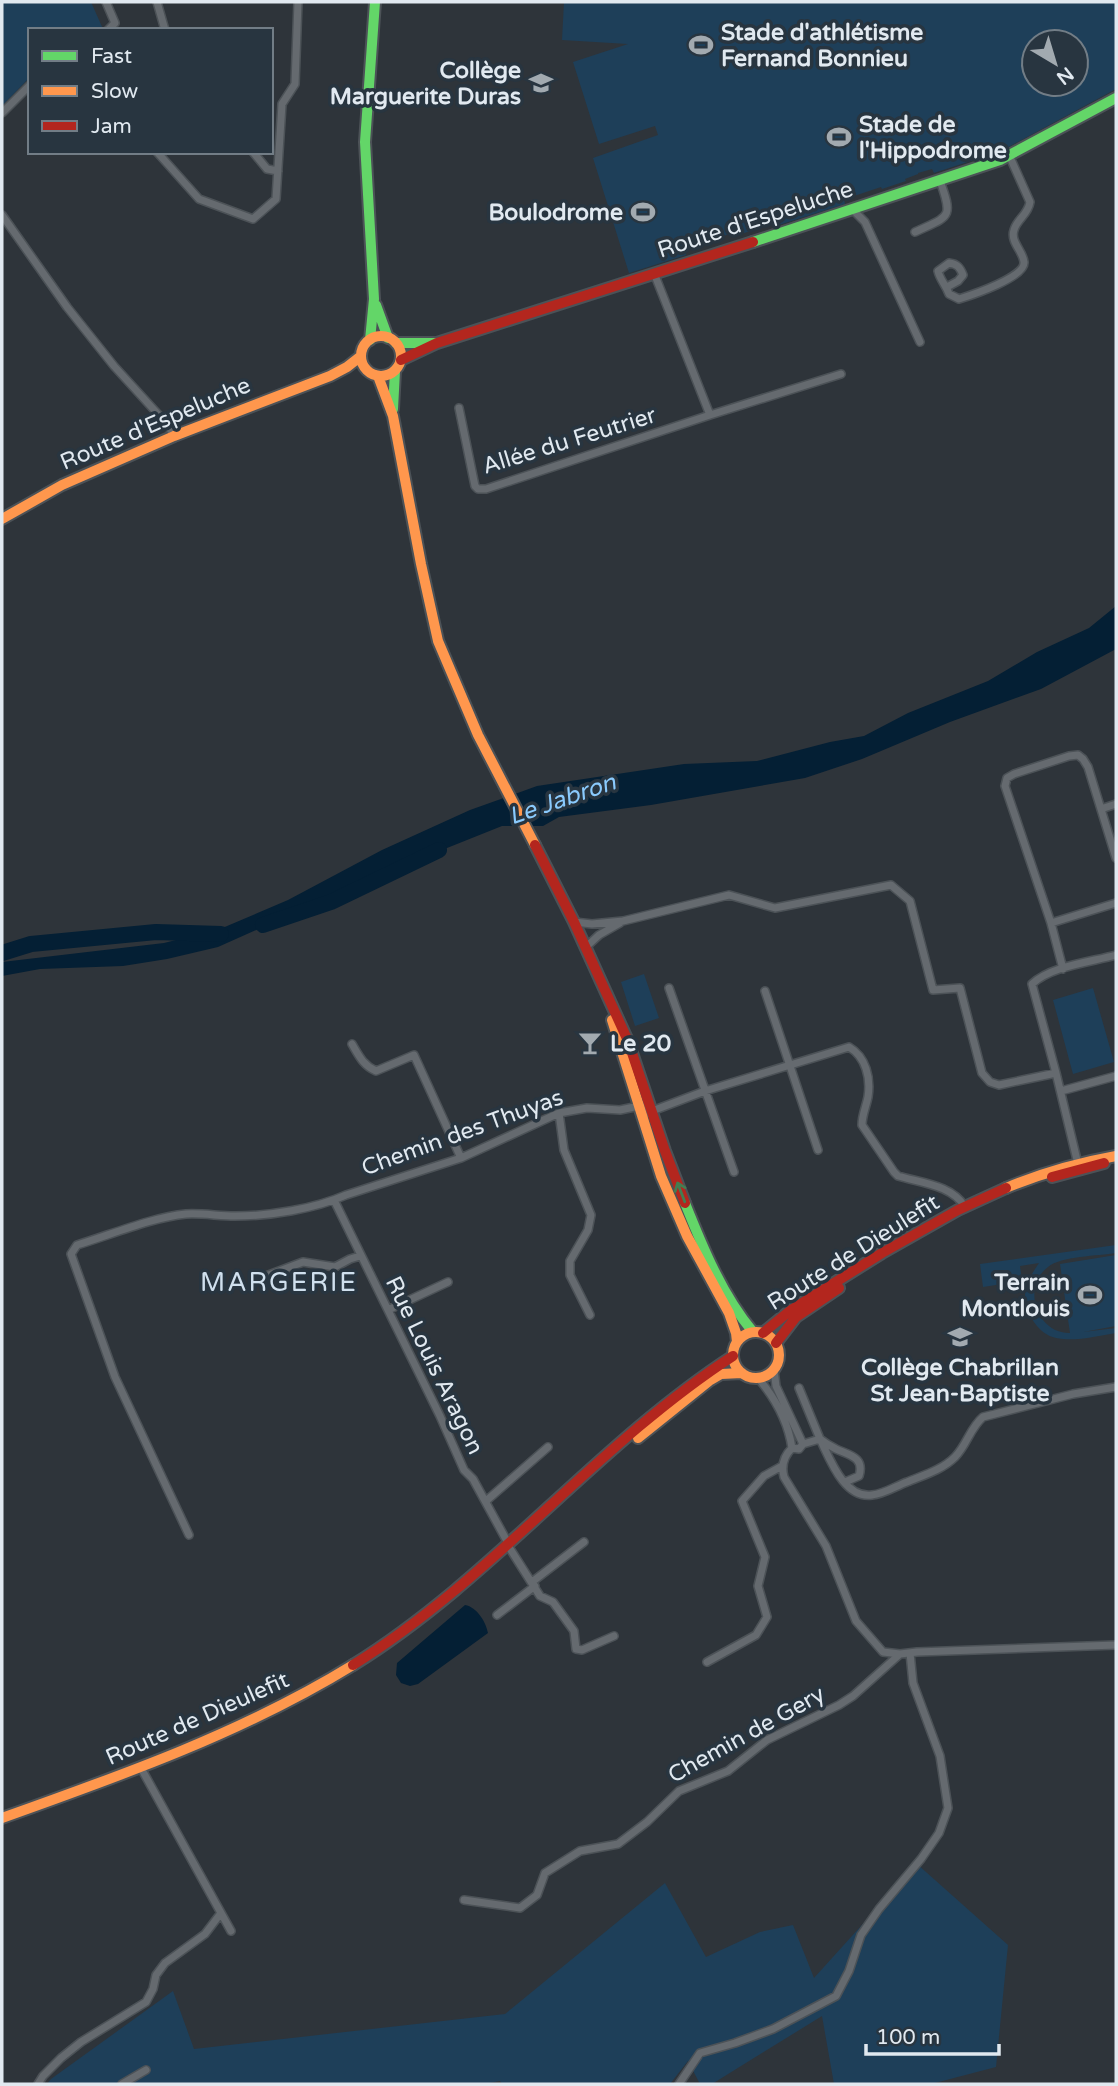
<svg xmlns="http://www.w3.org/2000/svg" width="1118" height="2086" viewBox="0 0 1118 2086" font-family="'Varela Round',sans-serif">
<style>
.green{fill:#1e3f59;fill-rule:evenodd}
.water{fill:#041f34}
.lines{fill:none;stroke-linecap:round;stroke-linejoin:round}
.river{stroke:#041f34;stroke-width:16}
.street-casing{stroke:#4c5257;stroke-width:10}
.fast-casing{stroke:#4c5257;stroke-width:14}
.slow-casing{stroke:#4c5257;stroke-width:14}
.jam-casing{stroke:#4c5257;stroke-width:14}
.street{stroke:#656a6f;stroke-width:7}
.fast{stroke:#63d668;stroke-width:10}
.slow{stroke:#ff974d;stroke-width:10}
.jam{stroke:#b3261e;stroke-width:10}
.oneway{stroke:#437d52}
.labels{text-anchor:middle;stroke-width:7;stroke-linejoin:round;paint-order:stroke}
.poi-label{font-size:23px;font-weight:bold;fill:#e1e9f0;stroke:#283540;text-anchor:start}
.street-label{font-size:23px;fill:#e1e9f0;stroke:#283540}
.water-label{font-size:24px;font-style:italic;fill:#8acafd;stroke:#283540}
.quarter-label{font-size:26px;letter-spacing:2px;fill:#d0e0ee;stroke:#283540}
</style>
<rect width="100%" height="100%" fill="#2e343a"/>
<path class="green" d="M 2,2 L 91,2 L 103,29 L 30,30 L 30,77 L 2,106 Z
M 564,2 L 1116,2 L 1116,89 L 1001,151 L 934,173 L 932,169 L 918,173 L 918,174 L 905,179 L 906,181 L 882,189 L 881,187 L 854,196 L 852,193 L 843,194 L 845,204 L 779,225 L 778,222 L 738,235 L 736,232 L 685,248 L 686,255 L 629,273 L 593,158 L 658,135 L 655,126 L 599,144 L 573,62 L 628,44 L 562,40 ZM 1034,42 L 1076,42 L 1076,84 L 1034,84 Z
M 644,974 L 659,1018 L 635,1026 L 621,982 Z
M 1093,988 L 1114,1062 L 1073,1074 L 1053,1000 Z
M 1116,1245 L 1116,1253 C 1098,1256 1061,1256 1048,1267 C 1021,1287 1037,1334 1070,1333 L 1060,1264 L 1116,1255 L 1116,1326 L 1083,1332 L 1116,1328 L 1116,1333 C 1097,1336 1075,1342 1056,1338 C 1036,1334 1021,1307 1026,1286 C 1029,1278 1035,1269 1039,1263 L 1020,1266 L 1022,1281 L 983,1287 L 980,1264 Z
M 917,1864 L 1008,1945 L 996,2067 L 931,2084 L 834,2084 L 822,2016 L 712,2084 L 700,2084 L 688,2061 L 670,2084 L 502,2084 L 500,2081 L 484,2084 L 47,2084 L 51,2079 L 173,1991 L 194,2049 L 505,2014 L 665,1883 L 706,1957 L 760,1932 L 793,1925 L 814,1978 Z"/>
<path class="water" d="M 1116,606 L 1116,649 L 1041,689 L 950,722 L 862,759 L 805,778 L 651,805 L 559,817 L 543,826 L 502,826 L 382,874 L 218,947 L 167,959 L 123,966 L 40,969 L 2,976 L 2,962 L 164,943 L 220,929 L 288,900 L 382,850 L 470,810 L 537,786 L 684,764 L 757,761 L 830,742 L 864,736 L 908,713 L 988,681 L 1037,652 L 1089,628 Z
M 465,1605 C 477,1607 486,1622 488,1633 L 418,1684 L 410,1686 L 401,1683 L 396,1675 L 397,1663 Z"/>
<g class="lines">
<path class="river" d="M 263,925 L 331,902 L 439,850
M 2,953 L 31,944 L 156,932 L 221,934"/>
<g class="street-casing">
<path id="street" d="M 106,2 L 115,23 L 108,30
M 157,2 L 165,30
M 2,113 L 30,85
M 157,152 L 199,199 L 253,219 L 276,199 L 282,104 L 295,84 L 298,2
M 253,152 L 267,169 L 278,171
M 853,210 L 865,222 L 920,342
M 2,215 L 67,307 L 114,366 L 167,424 L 174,436
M 915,232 C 949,216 954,219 940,181
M 654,273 L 710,415 L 841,374
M 947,287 L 958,281 L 963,275 C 960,267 957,264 949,263 L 938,271 C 940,280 946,285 949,294 L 959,299 C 972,295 1026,277 1024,262 C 1023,251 1010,242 1014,230 C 1017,219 1028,215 1030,202 L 1009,155
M 459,408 L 475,486 L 478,489 L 486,489 L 710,415
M 1101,809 L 1116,804
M 1116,858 L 1088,767 L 1083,759 L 1078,755 L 1069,756 L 1014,774 L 1007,778 L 1005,786 L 1051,923 L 1116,903
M 574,922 L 592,924 L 623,921 L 729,895 L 775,908 L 891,885 L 910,901 L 933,990 L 960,988 L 982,1073 L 990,1082 L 999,1085 L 1056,1073
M 1051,923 L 1063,969
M 586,947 L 599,935 L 620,923
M 669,988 L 734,1172
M 765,991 L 818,1150
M 352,1044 C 359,1056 363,1065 376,1071 L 414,1055 L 461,1158
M 1061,1091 L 1116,1076
M 652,1111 L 705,1091 L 849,1047 C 866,1057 871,1078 868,1097 C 866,1107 862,1115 862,1125 L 894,1172 L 898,1176 C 921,1183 952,1185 965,1207
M 559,1113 L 564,1150 L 591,1215 L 588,1230 L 570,1261 L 570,1275 L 590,1315
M 1078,1164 L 1056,1073 L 1032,984 C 1051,966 1091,962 1116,955
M 334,1200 L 440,1416 L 464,1470 L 473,1479 L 508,1543
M 266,1276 L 303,1262 L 335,1267 L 350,1259 L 360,1256
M 388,1310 L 448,1282
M 774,1369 L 776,1386 L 803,1444
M 758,1378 C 775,1398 788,1421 792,1448
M 799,1388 L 820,1439 C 825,1443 830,1446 836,1449 C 849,1455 865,1457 859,1476 L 845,1482
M 486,1501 L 548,1447
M 189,1535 L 115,1377 L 71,1254 L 77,1245 C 110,1235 153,1217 186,1214 C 202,1213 219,1216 235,1216 C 270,1216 314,1209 346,1195 L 461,1158 L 559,1113 L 587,1108 L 620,1110 L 644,1105 L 648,1113
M 507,1544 L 540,1596 L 553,1602 L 574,1631 L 576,1649 L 582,1650 L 614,1636
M 532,1582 L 584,1542
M 497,1615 L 535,1586
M 900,1654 L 883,1652 L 856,1621 L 826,1546 L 784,1477 C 781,1466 784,1456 792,1448 L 799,1449 L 803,1444 L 820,1439 C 830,1459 844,1499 872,1495 C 884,1494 896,1486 907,1482 C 924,1475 942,1470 955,1457 C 967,1445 970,1428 983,1417 L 1073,1394 L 1116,1387
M 707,1662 L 756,1635 L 767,1617 L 758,1586 L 765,1557 L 742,1501 L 764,1476 L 782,1466
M 141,1768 L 231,1931
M 464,1900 L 520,1908 L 537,1895 L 545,1873 L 580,1851 L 618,1844 L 647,1822 L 679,1791 L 728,1771 L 767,1740 L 839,1705 L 853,1696 L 900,1654 L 917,1652 L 1116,1645
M 38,2084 L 43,2076 L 61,2058 L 81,2042 L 146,2002 L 153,1989 L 156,1975 L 165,1963 L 205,1934 L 221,1913
M 122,2084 L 146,2070
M 679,2084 L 700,2053 L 735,2043 L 773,2029 L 836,1996 L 849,1971 L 861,1935 L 879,1909 L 921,1859 L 939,1833 L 948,1808 L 940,1756 L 913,1683 L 910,1653"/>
</g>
<g class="fast-casing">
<path id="fast" d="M 753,242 L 1000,160 L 1116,98
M 376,305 L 388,338
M 370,340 L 374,299 L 365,142 L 375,2
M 396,343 L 434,343
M 393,409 L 395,371
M 685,1203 C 703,1248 722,1295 753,1332"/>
</g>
<g class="slow-casing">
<path id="slow" d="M361 356a20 20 0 1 1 40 0a20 20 0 1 1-40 0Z
M 378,376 L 393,416 L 421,564 L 438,641 L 478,735 L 535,845
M 2,519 L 62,485 L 174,436 L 330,376 L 347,367 L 361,356
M 612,1020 L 661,1176 L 687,1236 L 729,1313 L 736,1333 L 737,1342
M 1006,1188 C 1042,1173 1077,1163 1116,1156
M733 1355a23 23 0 1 1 46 0a23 23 0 1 1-46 0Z
M 638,1438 L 709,1381 L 721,1374 L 742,1373
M 2,1818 C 123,1775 244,1732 353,1665"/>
</g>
<g class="jam-casing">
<path id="jam" d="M 401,360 L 437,343 L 753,242
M 535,845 L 574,922 L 628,1041 L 665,1151 L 685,1203
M 1052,1177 L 1104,1163
M 763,1333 L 791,1310 L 882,1253 L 958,1210 L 1006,1188
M 776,1343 L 796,1317 L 839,1288
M 353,1665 C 492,1579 596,1445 733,1356"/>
</g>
<use href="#street" class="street"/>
<use href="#fast" class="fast"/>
<use href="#slow" class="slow"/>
<use href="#jam" class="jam"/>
</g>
<defs><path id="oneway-shaft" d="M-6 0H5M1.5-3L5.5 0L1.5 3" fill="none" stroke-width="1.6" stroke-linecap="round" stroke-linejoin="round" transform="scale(1.75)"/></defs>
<use class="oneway" href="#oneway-shaft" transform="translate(681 1192) rotate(-111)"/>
<defs>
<g id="stadium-bare" transform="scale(1.89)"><path d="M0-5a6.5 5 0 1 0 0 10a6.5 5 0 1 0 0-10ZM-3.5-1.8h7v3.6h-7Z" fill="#a2aab0" stroke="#283540" stroke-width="2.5" paint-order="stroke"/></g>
<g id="school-bare" transform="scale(1.89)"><path d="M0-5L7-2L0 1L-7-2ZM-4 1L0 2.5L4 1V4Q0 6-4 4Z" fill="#a2aab0" stroke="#283540" stroke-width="2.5" paint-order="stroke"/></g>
<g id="bar-bare" transform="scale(1.89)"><path d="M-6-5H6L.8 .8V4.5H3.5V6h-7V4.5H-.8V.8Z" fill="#a2aab0" stroke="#283540" stroke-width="2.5" paint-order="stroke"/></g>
</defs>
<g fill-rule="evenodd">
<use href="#stadium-bare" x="701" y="45"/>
<use href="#school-bare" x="541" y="83"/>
<use href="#stadium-bare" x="839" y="137"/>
<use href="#stadium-bare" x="643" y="212"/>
<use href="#bar-bare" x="590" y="1043"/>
<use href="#stadium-bare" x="1090" y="1295"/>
<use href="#school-bare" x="960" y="1337"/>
</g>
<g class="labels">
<g class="poi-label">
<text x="721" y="40">Stade d'athlétisme<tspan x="721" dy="26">Fernand Bonnieu</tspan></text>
<text x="521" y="78" text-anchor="end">Collège<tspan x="521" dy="26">Marguerite Duras</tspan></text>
<text x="859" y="132">Stade de<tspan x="859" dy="26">l'Hippodrome</tspan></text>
<text x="623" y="220" text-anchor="end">Boulodrome</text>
<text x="610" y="1051">Le 20</text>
<text x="1070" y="1290" text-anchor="end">Terrain<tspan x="1070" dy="26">Montlouis</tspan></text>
<text x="960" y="1375" text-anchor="middle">Collège Chabrillan<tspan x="960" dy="26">St Jean-Baptiste</tspan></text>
</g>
<g class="street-label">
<text transform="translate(755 219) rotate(-18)" y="8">Route d'Espeluche</text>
<text transform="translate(155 423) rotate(-23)" y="8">Route d'Espeluche</text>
<text transform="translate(569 440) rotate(-17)" y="8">Allée du Feutrier</text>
<text transform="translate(462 1132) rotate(-20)" y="8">Chemin des Thuyas</text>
<text transform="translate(853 1252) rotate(-32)" y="8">Route de Dieulefit</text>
<text transform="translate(435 1365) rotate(64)" y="8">Rue Louis Aragon</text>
<text transform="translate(197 1718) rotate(-24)" y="8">Route de Dieulefit</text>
<text transform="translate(746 1734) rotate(-29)" y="8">Chemin de Gery</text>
</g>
<g class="water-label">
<text transform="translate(562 799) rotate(-19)" y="8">Le Jabron</text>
</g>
<g class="quarter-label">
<text x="279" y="1291">MARGERIE</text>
</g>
</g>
<rect width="1118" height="2086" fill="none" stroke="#e1e9f0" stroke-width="7"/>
<rect x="28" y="28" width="245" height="126" fill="#283540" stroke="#727d86" stroke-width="2"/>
<rect x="42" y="51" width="35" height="10" fill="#63d668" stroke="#727d86" stroke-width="2"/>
<text x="91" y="63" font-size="21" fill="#e1e9f0">Fast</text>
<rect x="42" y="86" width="35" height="10" fill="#ff974d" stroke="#727d86" stroke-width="2"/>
<text x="91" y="98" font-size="21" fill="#e1e9f0">Slow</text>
<rect x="42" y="121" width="35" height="10" fill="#b3261e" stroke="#727d86" stroke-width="2"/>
<text x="91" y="133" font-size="21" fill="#e1e9f0">Jam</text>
<g transform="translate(1055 63) rotate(142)"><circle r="33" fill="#283540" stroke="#727d86" stroke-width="2"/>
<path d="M0-5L12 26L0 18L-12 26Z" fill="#a2aab0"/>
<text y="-10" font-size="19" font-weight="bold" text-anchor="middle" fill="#e1e9f0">N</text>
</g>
<path d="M866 2044v10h133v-10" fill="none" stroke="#e1e9f0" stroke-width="3.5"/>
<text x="876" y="2044" font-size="21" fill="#e1e9f0" stroke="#283540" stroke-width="5" paint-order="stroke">100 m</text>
</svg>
